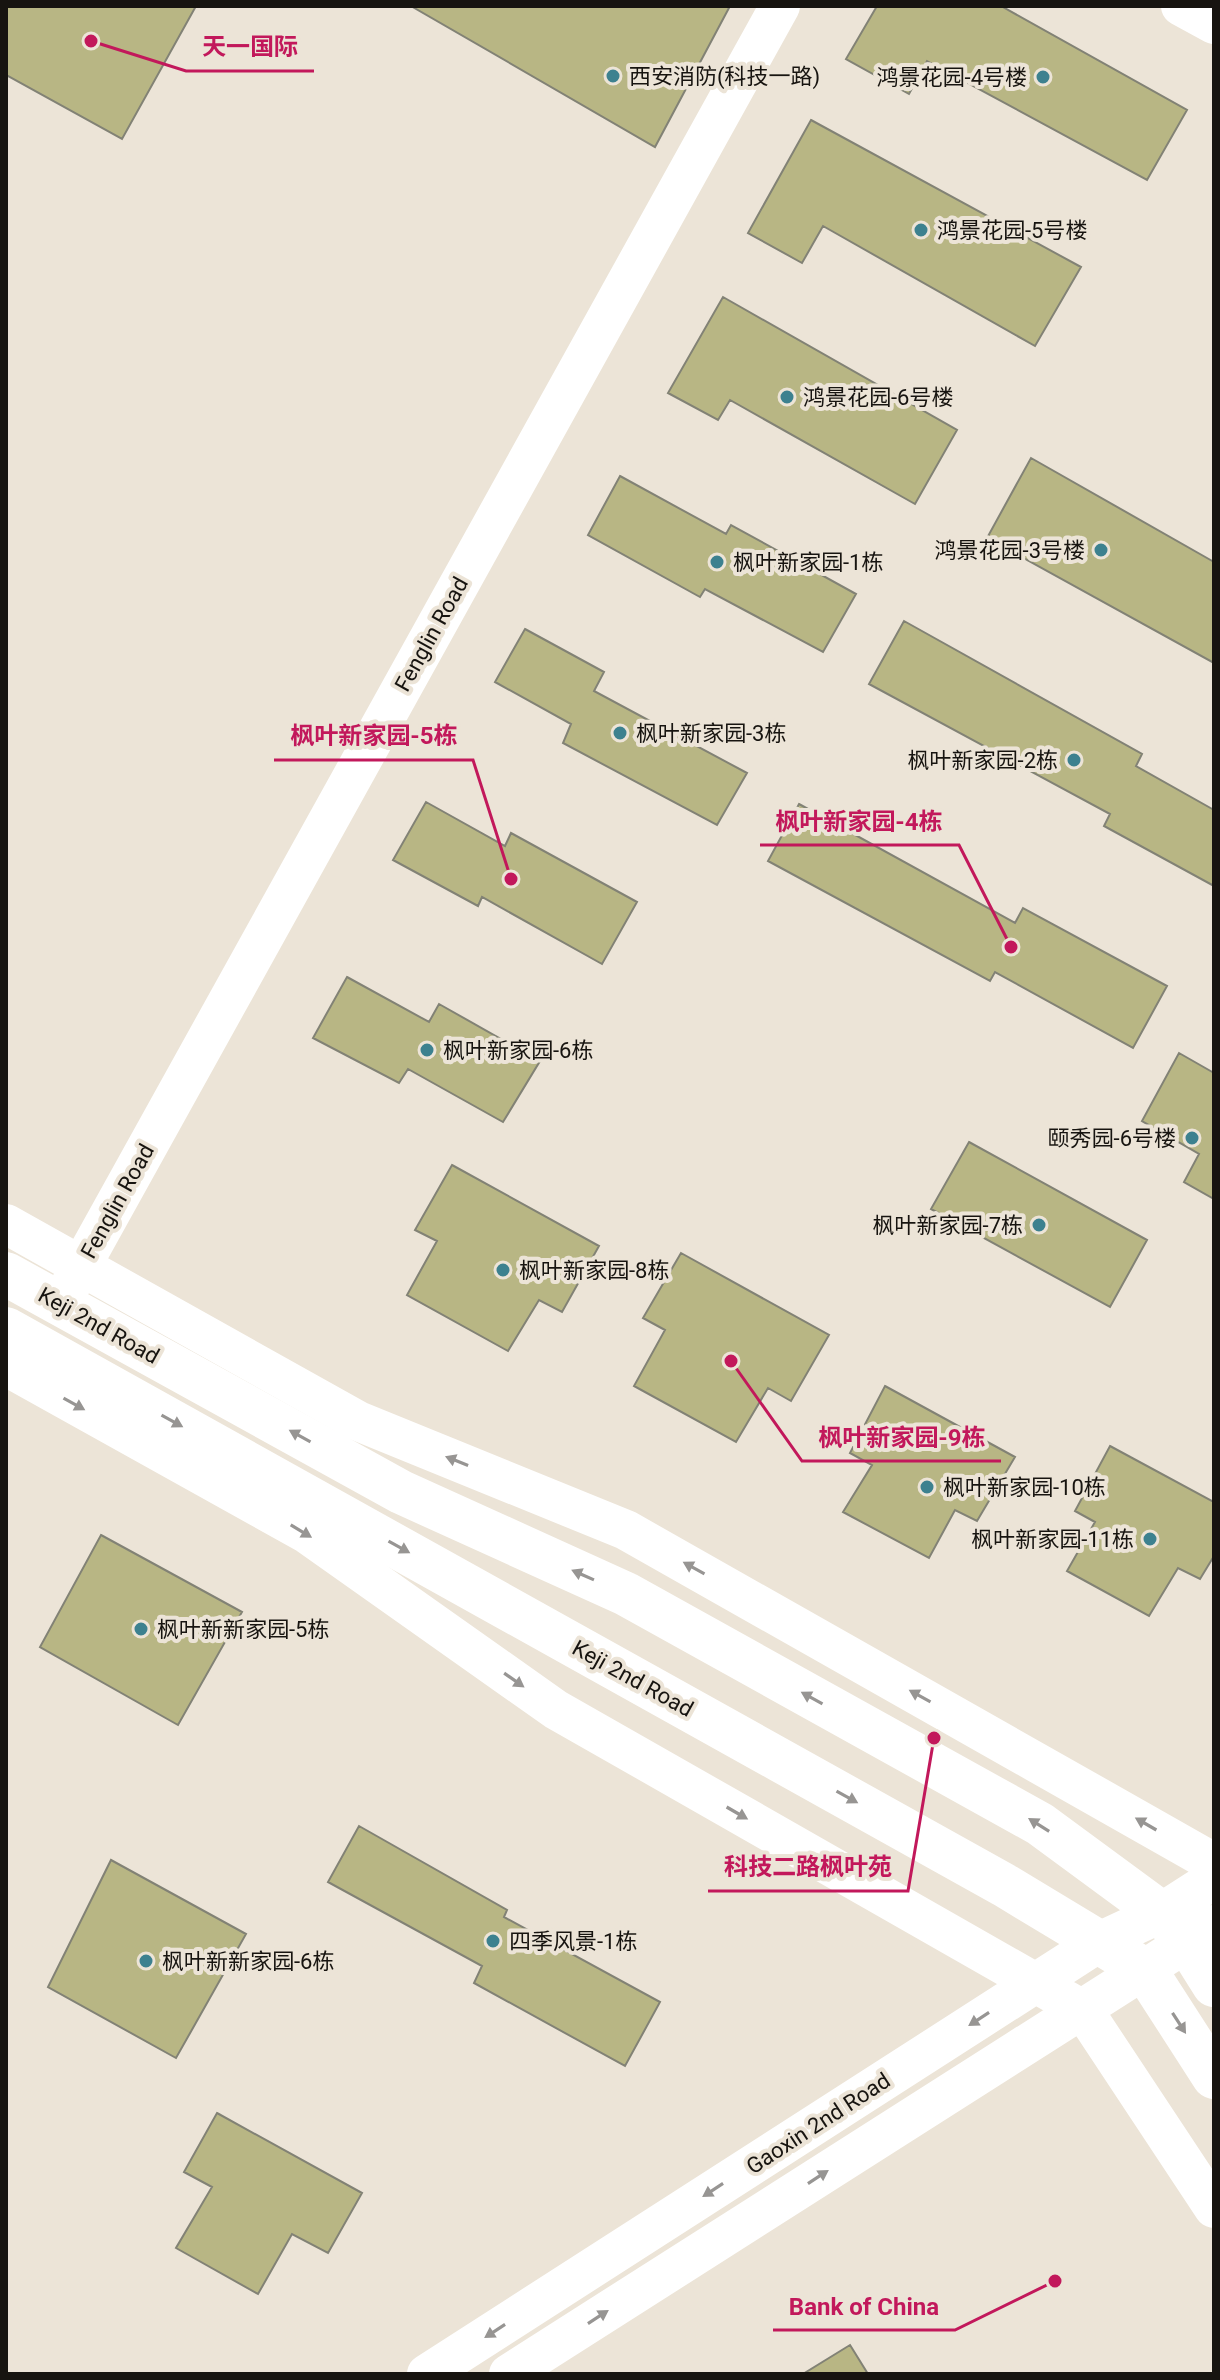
<svg xmlns="http://www.w3.org/2000/svg" width="1220" height="2380" viewBox="0 0 1220 2380" font-family="Roboto,'Noto Sans SC',sans-serif">
<style>
.building{fill:#b8b684;stroke:#828275;stroke-width:2}
.lines{fill:none;stroke-linecap:round;stroke-linejoin:round}
.tertiary{stroke:#fff;stroke-width:40}
.secondary{stroke:#fff;stroke-width:44}
.oneway{fill:#979593}
.poi-dot{fill:#3d818f;stroke:#ece4d7;stroke-width:3}
.labels{text-anchor:middle;stroke-width:8;stroke-linejoin:round;paint-order:stroke}
.poi-label{font-size:22px;fill:#171410;stroke:#ece4d7;text-anchor:start}
.street-label{font-size:22px;fill:#171410;stroke:#ece4d7}
.leader{fill:none;stroke:#c2185b;stroke-width:3}
.callout-dot{fill:#c2185b;stroke:#ece4d7;stroke-width:3}
.callout-label{font-size:24px;text-anchor:middle;font-weight:bold;fill:#c2185b;stroke:#ece4d7;stroke-width:8;stroke-linejoin:round;paint-order:stroke}
</style>
<rect width="100%" height="100%" fill="#ece4d7"/>
<path class="building" d="M 6,6 L 196,6 L 122,139 L 6,75 Z
M 411,6 L 730,6 L 655,147 Z
M 877,6 L 1001,6 L 1187,110 L 1147,180 L 927,61 L 909,94 L 846,59 Z
M 811,120 L 1081,267 L 1035,346 L 823,226 L 802,263 L 748,233 Z
M 723,297 L 957,430 L 915,504 L 730,400 L 718,420 L 668,393 Z
M 1031,458 L 1214,562 L 1214,663 L 987,538 Z
M 620,476 L 726,534 L 731,525 L 856,594 L 823,652 L 705,589 L 700,597 L 588,535 Z
M 904,621 L 1142,754 L 1136,766 L 1214,810 L 1214,886 L 1104,826 L 1110,814 L 869,684 Z
M 525,629 L 604,672 L 594,691 L 747,773 L 717,825 L 563,743 L 571,724 L 495,682 Z
M 426,802 L 505,846 L 511,833 L 637,902 L 602,964 L 482,897 L 478,906 L 393,860 Z
M 799,804 L 1015,923 L 1023,908 L 1167,986 L 1133,1048 L 995,972 L 990,981 L 768,861 Z
M 347,977 L 429,1022 L 439,1004 L 540,1061 L 503,1122 L 408,1069 L 399,1083 L 313,1038 Z
M 1179,1053 L 1214,1073 L 1214,1199 L 1184,1182 L 1199,1154 L 1142,1121 Z
M 969,1142 L 1147,1240 L 1110,1307 L 931,1209 Z
M 452,1165 L 599,1246 L 562,1312 L 539,1300 L 508,1351 L 407,1295 L 437,1241 L 415,1230 Z
M 681,1253 L 829,1335 L 791,1401 L 768,1388 L 736,1442 L 634,1386 L 665,1330 L 643,1318 Z
M 885,1386 L 1015,1457 L 977,1521 L 955,1510 L 929,1558 L 843,1512 L 872,1465 L 850,1453 Z
M 1110,1446 L 1214,1502 L 1214,1556 L 1200,1579 L 1178,1568 L 1149,1616 L 1067,1571 L 1095,1522 L 1075,1511 Z
M 101,1535 L 242,1612 L 178,1725 L 40,1647 Z
M 359,1826 L 507,1910 L 504,1917 L 660,2002 L 625,2066 L 474,1983 L 482,1966 L 328,1882 Z
M 111,1860 L 246,1934 L 176,2058 L 48,1987 Z
M 217,2113 L 362,2193 L 328,2253 L 292,2234 L 258,2294 L 176,2248 L 212,2187 L 184,2172 Z
M 850,2345 L 868,2374 L 803,2374 Z"/>
<g class="lines">
<path class="tertiary" d="M 1181,6 L 1214,24
M 6,1224 L 358,1421 L 626,1530 L 1214,1863
M 60,1304 L 780,6
M 6,1366 L 306,1533 L 555,1709 L 1083,2010 L 1214,2208
M 427,2374 L 1101,1941 L 1161,1913 L 1214,1879
M 509,2374 L 1214,1925"/>
<path class="secondary" d="M 6,1274 L 401,1492 L 626,1594 L 1040,1824 L 1161,1913 L 1187,1942 L 1214,1985
M 6,1329 L 1004,1885 L 1145,1970 L 1214,2077"/>
</g>
<defs><path id="oneway-solid" d="M-6-.8H1V-3.2L6.5 0L1 3.2V.8H-6Z" transform="scale(2)"/></defs>
<g class="oneway">
<use href="#oneway-solid" transform="translate(74 1404) rotate(29)"/>
<use href="#oneway-solid" transform="translate(172 1421) rotate(29)"/>
<use href="#oneway-solid" transform="translate(300 1436) rotate(-151)"/>
<use href="#oneway-solid" transform="translate(457 1461) rotate(-158)"/>
<use href="#oneway-solid" transform="translate(301 1531) rotate(31)"/>
<use href="#oneway-solid" transform="translate(399 1547) rotate(29)"/>
<use href="#oneway-solid" transform="translate(694 1568) rotate(-151)"/>
<use href="#oneway-solid" transform="translate(583 1575) rotate(-156)"/>
<use href="#oneway-solid" transform="translate(514 1680) rotate(35)"/>
<use href="#oneway-solid" transform="translate(920 1696) rotate(-151)"/>
<use href="#oneway-solid" transform="translate(812 1698) rotate(-151)"/>
<use href="#oneway-solid" transform="translate(847 1797) rotate(29)"/>
<use href="#oneway-solid" transform="translate(737 1813) rotate(30)"/>
<use href="#oneway-solid" transform="translate(1146 1824) rotate(-150)"/>
<use href="#oneway-solid" transform="translate(1039 1825) rotate(-148)"/>
<use href="#oneway-solid" transform="translate(979 2019) rotate(147)"/>
<use href="#oneway-solid" transform="translate(1179 2023) rotate(57)"/>
<use href="#oneway-solid" transform="translate(818 2177) rotate(-33)"/>
<use href="#oneway-solid" transform="translate(713 2190) rotate(147)"/>
<use href="#oneway-solid" transform="translate(598 2317) rotate(-33)"/>
<use href="#oneway-solid" transform="translate(495 2331) rotate(147)"/>
</g>
<g class="poi-dot">
<circle cx="613" cy="76" r="8"/>
<circle cx="1043" cy="77" r="8"/>
<circle cx="921" cy="230" r="8"/>
<circle cx="787" cy="397" r="8"/>
<circle cx="1101" cy="550" r="8"/>
<circle cx="717" cy="562" r="8"/>
<circle cx="620" cy="733" r="8"/>
<circle cx="1074" cy="760" r="8"/>
<circle cx="427" cy="1050" r="8"/>
<circle cx="1192" cy="1138" r="8"/>
<circle cx="1039" cy="1225" r="8"/>
<circle cx="503" cy="1270" r="8"/>
<circle cx="927" cy="1487" r="8"/>
<circle cx="1150" cy="1539" r="8"/>
<circle cx="141" cy="1629" r="8"/>
<circle cx="493" cy="1941" r="8"/>
<circle cx="146" cy="1961" r="8"/>
</g>
<g class="labels">
<g class="poi-label">
<text x="629" y="84">西安消防(科技一路)</text>
<text x="1027" y="85" text-anchor="end">鸿景花园-4号楼</text>
<text x="937" y="238">鸿景花园-5号楼</text>
<text x="803" y="405">鸿景花园-6号楼</text>
<text x="1085" y="558" text-anchor="end">鸿景花园-3号楼</text>
<text x="733" y="570">枫叶新家园-1栋</text>
<text x="636" y="741">枫叶新家园-3栋</text>
<text x="1058" y="768" text-anchor="end">枫叶新家园-2栋</text>
<text x="443" y="1058">枫叶新家园-6栋</text>
<text x="1176" y="1146" text-anchor="end">颐秀园-6号楼</text>
<text x="1023" y="1233" text-anchor="end">枫叶新家园-7栋</text>
<text x="519" y="1278">枫叶新家园-8栋</text>
<text x="943" y="1495">枫叶新家园-10栋</text>
<text x="1134" y="1547" text-anchor="end">枫叶新家园-11栋</text>
<text x="157" y="1637">枫叶新新家园-5栋</text>
<text x="509" y="1949">四季风景-1栋</text>
<text x="162" y="1969">枫叶新新家园-6栋</text>
</g>
<g class="street-label">
<text transform="translate(431 634) rotate(-61)" y="8">Fenglin Road</text>
<text transform="translate(117 1201) rotate(-61)" y="8">Fenglin Road</text>
<text transform="translate(99 1325) rotate(29)" y="8">Keji 2nd Road</text>
<text transform="translate(633 1678) rotate(29)" y="8">Keji 2nd Road</text>
<text transform="translate(818 2123) rotate(-33)" y="8">Gaoxin 2nd Road</text>
</g>
</g>
<path class="leader" d="M91 41L186 71H314M511 879L473 760H274M1011 947L959 845H760M731 1361L802 1461H1001M934 1738L908 1891H708M1055 2281L955 2330H773"/>
<g class="callout-dot">
<circle cx="91" cy="41" r="8"/>
<circle cx="511" cy="879" r="8"/>
<circle cx="1011" cy="947" r="8"/>
<circle cx="731" cy="1361" r="8"/>
<circle cx="934" cy="1738" r="8"/>
<circle cx="1055" cy="2281" r="8"/>
</g>
<g class="callout-label">
<text x="250" y="55">天一国际</text>
<text x="374" y="744">枫叶新家园-5栋</text>
<text x="859" y="830">枫叶新家园-4栋</text>
<text x="902" y="1446">枫叶新家园-9栋</text>
<text x="808" y="1875">科技二路枫叶苑</text>
<text x="864" y="2315">Bank of China</text>
</g>
<rect width="1220" height="2380" fill="none" stroke="#171410" stroke-width="16"/>
</svg>
